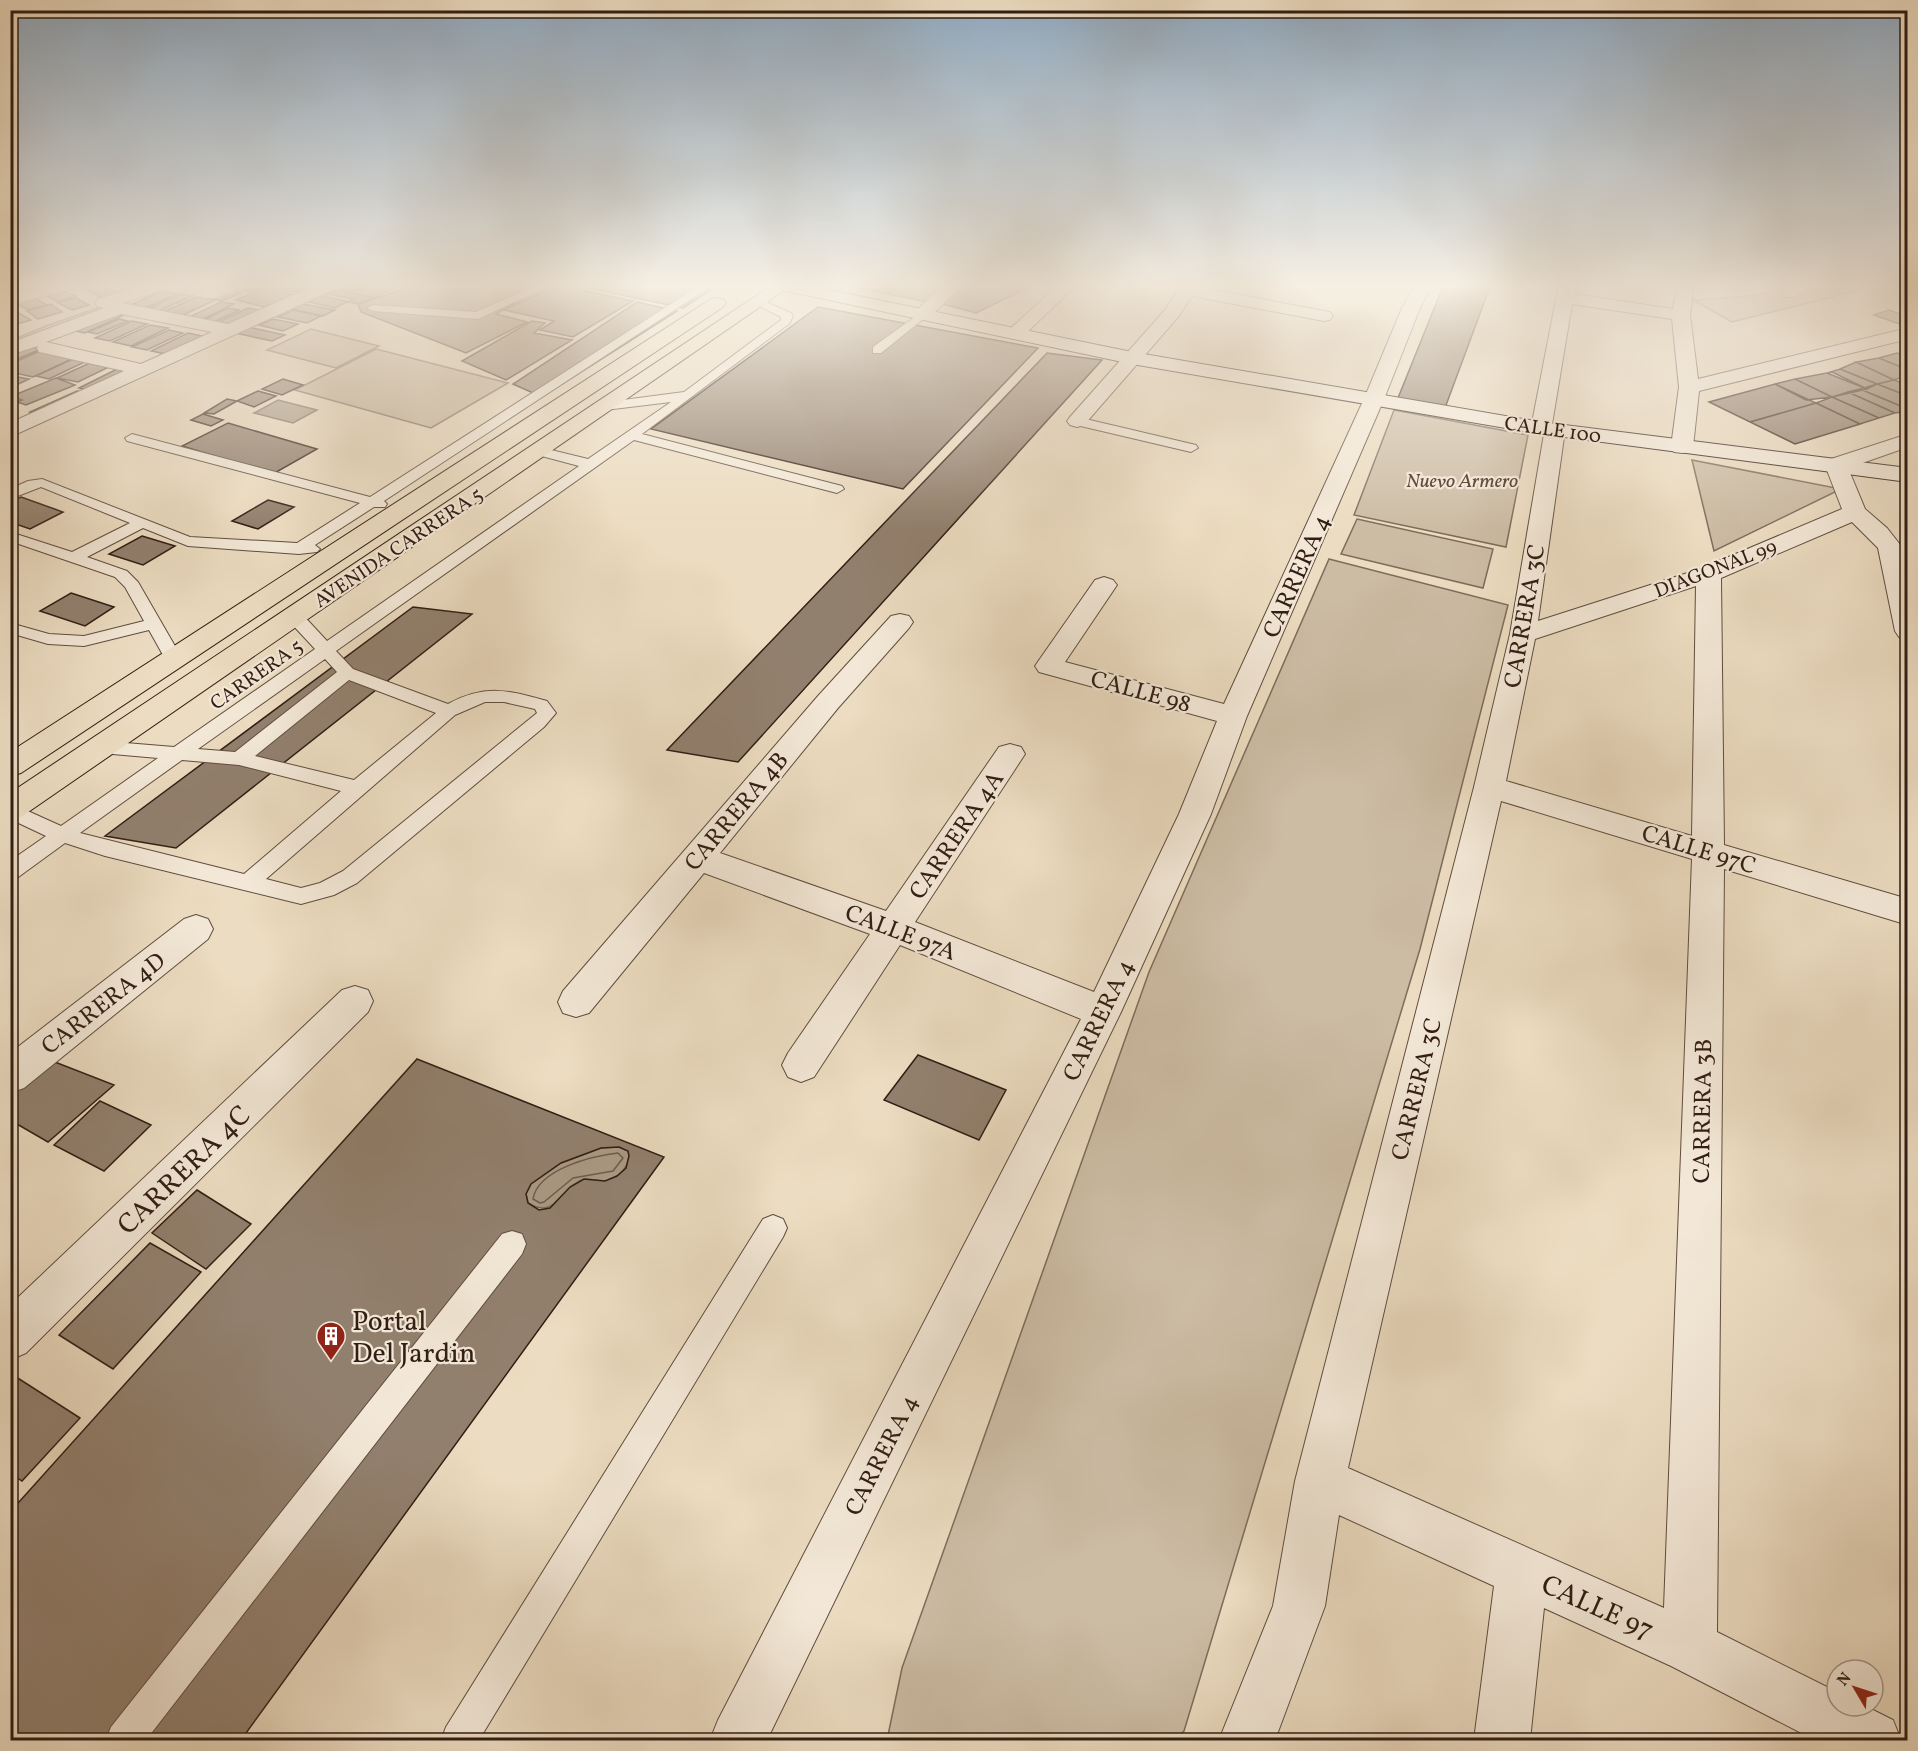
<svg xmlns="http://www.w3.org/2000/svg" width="1918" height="1751" viewBox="0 0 1918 1751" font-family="Vollkorn,serif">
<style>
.green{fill:#ccbca4;stroke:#7e6c5c;stroke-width:1.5}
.water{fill:#ac9b86;stroke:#7b6958;stroke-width:1.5}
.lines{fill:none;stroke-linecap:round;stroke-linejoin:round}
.shore{stroke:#6e5c4d;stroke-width:1.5}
.building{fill:#92806e;stroke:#311d14;stroke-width:1.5;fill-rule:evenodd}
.lane-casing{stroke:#604d3f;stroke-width:2}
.street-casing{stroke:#604d3f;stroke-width:2}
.secondary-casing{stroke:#311d14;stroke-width:2}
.primary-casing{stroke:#311d14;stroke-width:2}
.lane{fill:#f3e8d7;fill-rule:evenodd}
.street{fill:#f3e8d7;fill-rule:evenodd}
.secondary{fill:#f3e8d7;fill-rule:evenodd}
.primary{fill:#ecdcc1;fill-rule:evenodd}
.labels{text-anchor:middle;stroke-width:4.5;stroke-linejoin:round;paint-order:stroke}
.far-street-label{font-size:20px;fill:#311d14;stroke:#f3e8d7}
.far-park-label{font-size:20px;font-style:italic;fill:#604d3f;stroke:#f3e8d7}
.street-label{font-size:24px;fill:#311d14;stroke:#f3e8d7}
.near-street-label{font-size:28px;fill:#311d14;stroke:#f3e8d7}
.near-poi-label{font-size:28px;fill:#311d14;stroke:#f3e8d7;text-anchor:start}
</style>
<rect width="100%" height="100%" fill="#ecdcc1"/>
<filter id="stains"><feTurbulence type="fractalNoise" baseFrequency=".00333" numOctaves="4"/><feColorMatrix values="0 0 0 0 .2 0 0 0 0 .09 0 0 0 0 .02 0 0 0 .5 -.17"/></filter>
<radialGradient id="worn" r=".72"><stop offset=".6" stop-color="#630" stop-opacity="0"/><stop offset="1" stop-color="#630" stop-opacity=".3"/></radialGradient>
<path class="green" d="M 166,284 L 229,285 L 221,287 L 210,286 L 193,294 L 195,296 L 178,303 L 145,295 L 11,347 L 10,341 L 46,326 Z
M 1789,284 L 1883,284 L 1732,322 L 1693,300 C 1725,298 1760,298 1789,284 Z
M 311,329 L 379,346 L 336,368 L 267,350 Z
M 376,349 L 508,383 L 431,428 L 295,390 Z
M 1394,410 L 1528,435 L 1506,547 L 1354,515 Z
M 1692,460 L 1841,489 L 1714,551 Z
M 1357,519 L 1493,549 L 1483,588 L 1341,554 Z
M 1329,559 L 1508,605 L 1420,949 L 1184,1731 L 1174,1740 L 887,1740 L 902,1668 L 1149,972 Z"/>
<path class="water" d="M 278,400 L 317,410 L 293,423 L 254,413 Z
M 619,1147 L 628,1151 C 632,1164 619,1179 605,1181 C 597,1182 590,1177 582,1180 C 559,1189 556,1220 528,1203 L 526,1194 L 531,1184 L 561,1163 L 601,1148 Z"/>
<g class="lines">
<path class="shore" d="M 618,1153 L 623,1158 L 613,1171 L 573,1178 L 544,1202 L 540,1203 L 533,1199 C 538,1169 592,1156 618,1153 Z"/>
</g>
<path class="building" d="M 89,284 L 98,284 L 119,293 L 103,298 L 79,287 Z
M 237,284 L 255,284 L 264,286 L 250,292 L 230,286 Z
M 279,284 L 321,284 L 303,293 L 270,288 Z
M 352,284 L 357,284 L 388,291 L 374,298 L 338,290 Z
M 357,284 L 403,284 L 388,291 Z
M 420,284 L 554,284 L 544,286 L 496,314 L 527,322 L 466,353 L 361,312 L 358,304 Z
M 720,284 L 683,308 L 575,285 L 576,284 Z
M 853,284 L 946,284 L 927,302 L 849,286 Z
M 960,284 L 1035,284 L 976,313 L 939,303 Z
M 1444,284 L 1456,286 L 1457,284 L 1491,284 L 1445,408 L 1398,398 Z
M 557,285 L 633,301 L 573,337 L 540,330 L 554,321 L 504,310 Z
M 59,288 L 76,296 L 58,302 L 42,293 Z
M 265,288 L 294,295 L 265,307 L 236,300 Z
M 227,289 L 241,293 L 221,301 L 207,298 Z
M 338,290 L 374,298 L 358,304 L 323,296 Z
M 162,291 L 177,294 L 143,309 L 128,306 Z
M 323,293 L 353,299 L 335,308 L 305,301 Z
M 180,294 L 191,296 L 157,312 L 146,310 Z
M 30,296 L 47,305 L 28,310 L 12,301 Z
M 197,297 L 215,300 L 177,318 L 158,314 Z
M 76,298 L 89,305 L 72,310 L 58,303 Z
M 221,302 L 234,304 L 201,320 L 187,318 Z
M 637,302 L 677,311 L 542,397 L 513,384 Z
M 51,304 L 62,312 L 38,319 L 27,311 Z
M 303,304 L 335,310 L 323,316 L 292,309 Z
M 818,307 L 1038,348 L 903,489 L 651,429 Z
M 228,308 L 239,310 L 212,323 L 202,321 Z
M 248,308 L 262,311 L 229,327 L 214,324 Z
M 293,310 L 321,316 L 307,323 L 278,317 Z
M 1889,310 L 1908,317 L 1908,327 L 1874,315 Z
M 15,311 L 31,320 L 10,326 L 10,312 Z
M 108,314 L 122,316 L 85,333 L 71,330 Z
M 119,319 L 128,321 L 97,334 L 88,332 Z
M 273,319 L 298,324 L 283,331 L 259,325 Z
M 132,321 L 147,324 L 110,341 L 95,338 Z
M 532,321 L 545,323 L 534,333 L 572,340 L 506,380 L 462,361 Z
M 150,325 L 168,328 L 131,346 L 113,342 Z
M 248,327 L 285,335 L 272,341 L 235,333 Z
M 169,330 L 183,333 L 147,350 L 132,347 Z
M 188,333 L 202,336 L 166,354 L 151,351 Z
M 27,346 L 41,349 L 10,362 L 10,353 Z
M 40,351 L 74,358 L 33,377 L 10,372 L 10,364 Z
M 1047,353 L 1102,360 L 738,762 L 667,750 Z
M 1897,353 L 1908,357 L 1908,370 L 1879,358 Z
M 77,357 L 89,360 L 49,379 L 36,376 Z
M 1879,358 L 1908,370 L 1908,375 L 1894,380 L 1856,362 Z
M 94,361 L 113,365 L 78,382 L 57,378 Z
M 1856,362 L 1894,380 L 1877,384 L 1840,369 Z
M 119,368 L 134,371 L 93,391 L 79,388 Z
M 1840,369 L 1877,384 L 1867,389 L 1827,373 Z
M 1832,372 L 1867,389 L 1832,397 L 1795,379 Z
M 12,376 L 29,379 L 10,388 Z
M 56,378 L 75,385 L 26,405 L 17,402 L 22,400 L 12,396 Z
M 283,379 L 303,385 L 282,395 L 262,389 Z
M 1795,379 L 1832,397 L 1806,400 L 1775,384 Z
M 1894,380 L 1908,385 L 1908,396 L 1877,384 Z
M 1775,384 L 1816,403 L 1750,422 L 1709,402 Z
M 1877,384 L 1908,396 L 1908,409 L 1860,389 Z
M 1860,389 L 1908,409 L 1908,411 L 1895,413 L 1848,392 Z
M 77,391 L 89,394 L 43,415 L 30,412 Z
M 258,391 L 276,396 L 254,407 L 237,401 Z
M 1848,392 L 1895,413 L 1879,418 L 1832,397 Z
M 1832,397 L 1879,418 L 1860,424 L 1816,403 Z
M 227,399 L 237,401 L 214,414 L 204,413 Z
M 1816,403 L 1860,424 L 1795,444 L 1750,422 Z
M 203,414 L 223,420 L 211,426 L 191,420 Z
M 228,423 L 317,449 L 273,474 L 182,446 Z
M 21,497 L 63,512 L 30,529 L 10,522 L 10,502 Z
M 268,500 L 294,507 L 258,529 L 232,521 Z
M 142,536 L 175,546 L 143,565 L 109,554 Z
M 71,593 L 114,607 L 85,626 L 40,611 Z
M 413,607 L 472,614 L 176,848 L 105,836 Z
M 918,1055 L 1006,1090 L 979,1140 L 884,1100 Z
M 42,1057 L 114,1085 L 48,1142 L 10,1120 L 10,1082 Z
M 417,1059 L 664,1157 L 241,1740 L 10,1740 L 10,1512 ZM 619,1147 L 628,1151 L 629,1156 L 626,1168 L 617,1176 L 605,1181 L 584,1179 L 570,1187 L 550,1208 L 539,1210 L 528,1203 L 526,1194 L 531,1184 L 561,1163 L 601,1148 Z
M 100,1101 L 151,1125 L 104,1171 L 54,1145 Z
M 197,1190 L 251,1224 L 206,1269 L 152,1233 Z
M 150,1243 L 201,1272 L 113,1369 L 59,1335 Z
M 13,1375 L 80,1418 L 22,1481 L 10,1473 L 10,1378 Z"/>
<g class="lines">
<g class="lane-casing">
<path id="lane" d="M 540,284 L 553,284 L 478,319 L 373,311 L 367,308 L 373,305 L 476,312 Z
M 702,284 L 714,284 L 384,501 L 387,504 L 385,507 L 374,507 L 315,545 L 320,549 L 317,552 L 299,554 L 188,546 L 143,528 L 87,557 L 127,571 L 138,582 L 183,660 L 180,664 L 168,664 L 149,630 L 84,646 L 48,644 L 10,633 L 10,623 L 49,634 L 84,636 L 144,621 L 125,587 L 115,577 L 10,541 L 10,532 L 72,552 L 130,523 L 41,487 L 10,499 L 10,489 L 28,481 L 42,479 L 190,537 L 297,543 L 360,503 L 127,441 L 125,438 L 132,434 L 370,497 Z
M 820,284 L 832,284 L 819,294 L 811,294 L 811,290 Z
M 759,299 L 791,313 L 793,315 L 790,323 L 642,434 L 842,486 L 844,489 L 837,493 L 634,440 L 336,651 L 353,669 L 448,704 C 485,684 508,690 547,701 L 556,713 L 544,727 L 357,883 L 334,895 L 301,904 L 105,856 L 65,843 L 17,878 L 10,880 L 10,861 L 46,836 L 10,819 L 10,803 L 61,826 L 158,758 L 101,753 L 94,751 L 92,747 L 94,743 L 101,741 L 174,747 L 315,649 L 289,621 L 287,617 L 289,613 L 301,613 L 327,641 L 579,466 L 534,454 L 532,451 L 534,448 L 539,447 L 588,459 L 671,402 L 605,410 L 600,409 L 599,406 L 600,403 L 684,392 L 781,320 L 781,317 L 755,304 L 755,300 ZM 325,659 L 337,672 L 235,752 L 198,749 ZM 349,680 L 436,713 L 354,780 L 255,756 ZM 485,702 L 504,702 L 535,709 L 537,713 L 343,871 L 320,883 L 301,888 L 266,879 L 455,715 ZM 182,760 L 239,765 L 341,791 L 244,874 L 80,833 Z
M 923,311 L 927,312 L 927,316 L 881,353 L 873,353 L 873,347 Z
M 1077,417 L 1196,445 L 1198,448 L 1191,452 L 1072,424 L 1070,421 Z
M 773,1215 L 783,1219 L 787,1228 L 783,1237 L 479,1740 L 441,1740 L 446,1727 L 763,1219 Z
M 512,1231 L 522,1234 L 526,1244 L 522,1254 L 146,1740 L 106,1740 L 111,1727 L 502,1234 Z"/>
</g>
<g class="street-casing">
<path id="street" d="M 51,284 L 77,284 L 75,288 L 10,305 L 10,295 Z
M 148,284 L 172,284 L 170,288 L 122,303 L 228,324 L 318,284 L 339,284 L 337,288 L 10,437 L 10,423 L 124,371 L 39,352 L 37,348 L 38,346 L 10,355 L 10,343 L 104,308 L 98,307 L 95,303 L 98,299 ZM 121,314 L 212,332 L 141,364 L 46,342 Z
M 221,284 L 243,284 L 241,288 L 216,298 L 204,298 L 201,294 L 204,290 Z
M 945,284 L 963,284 L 929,318 L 917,318 L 914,314 L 917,310 Z
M 1059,284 L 1077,284 L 1021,338 L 1009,338 L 1006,334 L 1009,330 Z
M 1183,284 L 1199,284 L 1198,287 L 1324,311 L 1330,312 L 1333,316 L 1330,320 L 1324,321 L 1192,296 L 1178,317 L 1084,425 L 1077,427 L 1070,425 L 1067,421 L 1070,417 L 1165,310 Z
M 1416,284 L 1432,284 L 1420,308 L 1384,399 L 1247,716 L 1211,814 L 1121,1012 L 767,1740 L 710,1740 L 718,1720 L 1081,1019 L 900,945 L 814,1077 L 801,1082 L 788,1077 L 782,1065 L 788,1053 L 870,934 L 704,873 L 589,1013 L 576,1017 L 563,1013 L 558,1002 L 563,991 L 818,696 L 891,616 L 900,614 L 909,616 L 913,622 L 909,628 L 838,708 L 720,853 L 886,911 L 999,747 L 1010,744 L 1021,747 L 1025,754 L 915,922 L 1094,992 L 1179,814 L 1217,721 L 1039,672 L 1035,666 L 1095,580 L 1104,577 L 1113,580 L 1117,585 L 1065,662 L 1224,704 L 1364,399 L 1402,308 Z
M 1559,284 L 1575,284 L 1574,294 L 1673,309 L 1678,284 L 1694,284 L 1690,315 L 1698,379 L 1908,328 L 1908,339 L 1699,391 L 1693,447 L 1690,452 L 1682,453 L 1674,452 L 1671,447 L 1679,387 L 1672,319 L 1572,304 L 1552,424 L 1562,426 L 1565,430 L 1538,621 L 1700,569 L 1842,509 L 1825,465 L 1828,460 L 1908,434 L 1908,447 L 1848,468 L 1865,509 L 1887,528 L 1902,547 L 1908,571 L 1908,639 L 1899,637 L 1895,631 L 1878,548 L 1852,522 L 1721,578 L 1724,845 L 1908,899 L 1908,925 L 1724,869 L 1717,1632 L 1837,1692 L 1837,1706 L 1865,1706 L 1893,1720 L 1901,1740 L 1815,1740 L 1671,1666 L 1544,1608 L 1530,1740 L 1474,1740 L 1494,1586 L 1339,1515 L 1325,1606 L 1275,1740 L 1219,1740 L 1273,1606 L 1295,1481 L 1474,787 L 1510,634 L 1544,434 L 1534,432 L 1531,428 ZM 1696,586 L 1692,836 L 1506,781 L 1535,639 ZM 1501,801 L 1692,859 L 1664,1608 L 1348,1468 Z
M 1794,284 L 1814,284 L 1796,297 L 1784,297 L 1781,293 Z
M 1890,284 L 1908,284 L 1908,292 L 1892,288 Z
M 196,915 L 208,919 L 213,929 L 208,939 L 24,1088 L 10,1093 L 10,1053 L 184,919 Z
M 355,986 L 368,990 L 373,1001 L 368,1012 L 26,1353 L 10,1360 L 10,1305 L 342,990 Z"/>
</g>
<g class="secondary-casing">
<path id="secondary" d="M 769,284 L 800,284 L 1132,352 L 1541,422 L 1908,468 L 1908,482 L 1541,434 L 1132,364 L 777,289 L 771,288 Z"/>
</g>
<g class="primary-casing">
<path id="primary" d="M 774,284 L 793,284 L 21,817 L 10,820 L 10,793 Z
M 717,298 L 723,299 L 726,303 L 723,307 L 21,773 L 10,776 L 10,752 L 711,299 Z"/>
</g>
<use href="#lane" class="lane"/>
<use href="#street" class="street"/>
<use href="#secondary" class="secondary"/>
<use href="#primary" class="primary"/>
</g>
<linearGradient id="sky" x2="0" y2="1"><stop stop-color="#90aac1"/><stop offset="0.54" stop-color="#f6efe3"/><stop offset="1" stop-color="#f6efe3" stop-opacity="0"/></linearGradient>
<rect width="1918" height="529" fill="url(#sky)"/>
<defs>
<g id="building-pin" transform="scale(1.5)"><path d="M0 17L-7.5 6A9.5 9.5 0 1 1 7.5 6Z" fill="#8f2418" stroke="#f3e8d7"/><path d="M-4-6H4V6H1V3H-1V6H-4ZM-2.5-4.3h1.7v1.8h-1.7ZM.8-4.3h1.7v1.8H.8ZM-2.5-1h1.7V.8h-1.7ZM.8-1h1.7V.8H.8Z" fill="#fff"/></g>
</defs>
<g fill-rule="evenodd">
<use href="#building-pin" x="331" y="1336"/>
</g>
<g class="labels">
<g class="far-street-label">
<text transform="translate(1553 429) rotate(8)" y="7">CALLE 100</text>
<text transform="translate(398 547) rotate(-34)" y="7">AVENIDA CARRERA 5</text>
<text transform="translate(1715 568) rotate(-21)" y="7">DIAGONAL 99</text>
<text transform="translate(256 674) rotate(-35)" y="7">CARRERA 5</text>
</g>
<g class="far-park-label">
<text x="1462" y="487">Nuevo Armero</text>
</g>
<g class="street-label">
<text transform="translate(1296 576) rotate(-66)" y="8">CARRERA 4</text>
<text transform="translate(1524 616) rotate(-80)" y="8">CARRERA 3C</text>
<text transform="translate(1141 691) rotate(15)" y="8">CALLE 98</text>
<text transform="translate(736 811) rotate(-50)" y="8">CARRERA 4B</text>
<text transform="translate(956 835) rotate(-56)" y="8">CARRERA 4A</text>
<text transform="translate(1699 849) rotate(17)" y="8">CALLE 97C</text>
<text transform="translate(901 932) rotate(21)" y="8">CALLE 97A</text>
<text transform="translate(103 1003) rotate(-38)" y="8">CARRERA 4D</text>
<text transform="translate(1098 1020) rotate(-64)" y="8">CARRERA 4</text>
<text transform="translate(1416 1089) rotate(-76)" y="8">CARRERA 3C</text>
<text transform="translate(1702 1111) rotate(-89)" y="8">CARRERA 3B</text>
<text transform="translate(881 1455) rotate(-63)" y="8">CARRERA 4</text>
</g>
<g class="near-street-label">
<text transform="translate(183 1169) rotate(-44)" y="10">CARRERA 4C</text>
<text transform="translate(1598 1606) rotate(24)" y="10">CALLE 97</text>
</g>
<g class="near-poi-label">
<text x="352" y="1330">Portal<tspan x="352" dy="32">Del Jardin</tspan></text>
</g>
</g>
<rect width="1918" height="1751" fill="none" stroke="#ecdcc1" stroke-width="36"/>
<rect x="12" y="12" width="1894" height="1727" fill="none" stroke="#311d14" stroke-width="3"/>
<rect x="18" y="18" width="1882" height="1715" fill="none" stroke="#311d14" stroke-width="1.5"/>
<g transform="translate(1855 1688) rotate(309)"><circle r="28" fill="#f3e8d7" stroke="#a59789" stroke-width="1.5"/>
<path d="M0-4.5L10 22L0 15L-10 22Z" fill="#8f2418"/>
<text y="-9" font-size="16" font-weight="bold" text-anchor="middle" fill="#311d14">N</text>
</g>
<rect width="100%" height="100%" filter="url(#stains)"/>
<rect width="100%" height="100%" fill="url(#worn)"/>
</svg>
